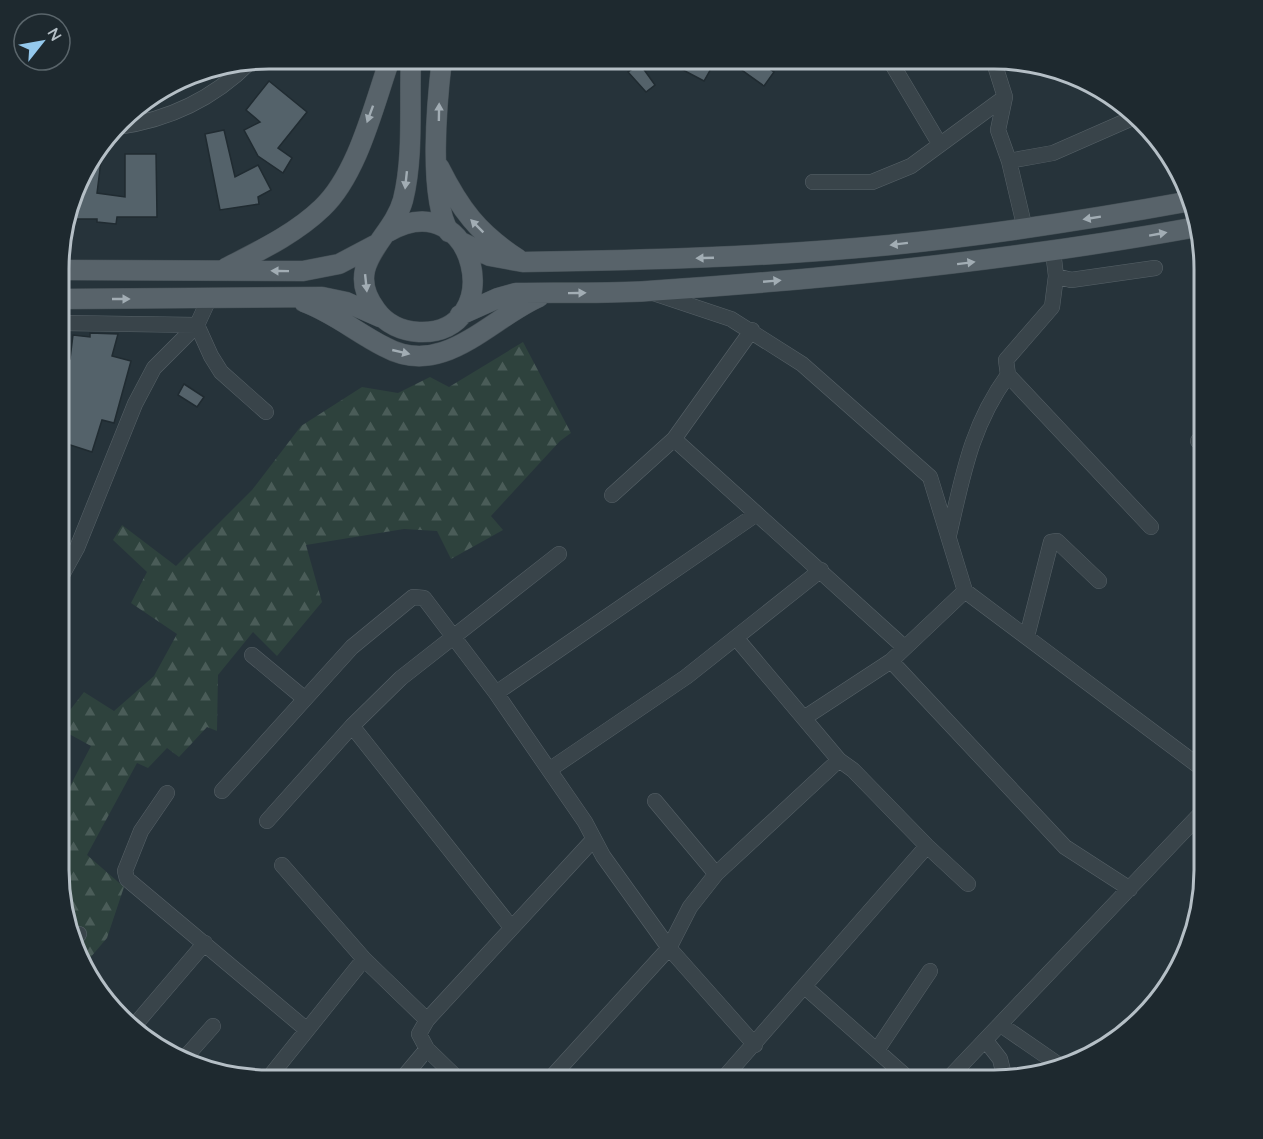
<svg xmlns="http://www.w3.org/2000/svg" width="1263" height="1139" viewBox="0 0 1263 1139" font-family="Quicksand,sans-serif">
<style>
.forest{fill:url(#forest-firs)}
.building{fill:#54626a;stroke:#202b31;stroke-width:1.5}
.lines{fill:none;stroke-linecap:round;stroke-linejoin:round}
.minor-casing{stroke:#576268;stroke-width:16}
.major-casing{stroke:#455056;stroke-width:21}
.minor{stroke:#39444a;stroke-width:15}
.major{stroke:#58636a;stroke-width:20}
.oneway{fill:#a2adb4}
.rim{fill:none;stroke:#b5bfc6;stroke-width:3}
</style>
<defs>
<pattern id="forest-firs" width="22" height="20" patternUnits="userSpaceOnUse" patternTransform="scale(1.5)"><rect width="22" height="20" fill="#2e423d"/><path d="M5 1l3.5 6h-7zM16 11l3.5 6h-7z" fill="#4a5c58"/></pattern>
</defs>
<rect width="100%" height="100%" fill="#26333a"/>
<path class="forest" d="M 523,342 L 571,433 L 560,441 L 491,516 L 503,530 L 451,559 L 437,531 L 404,529 L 306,545 L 322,602 L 277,656 L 253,632 L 218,675 L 217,731 L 207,727 L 179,757 L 167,748 L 148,768 L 137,763 L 87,855 L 124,887 L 107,938 L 84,965 C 60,927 59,877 59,833 L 62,826 L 59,824 L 59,790 L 67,792 L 91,746 L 60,729 L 60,723 L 84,692 L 114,711 L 154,676 L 177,634 L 131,603 L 147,572 L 113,540 L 122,525 L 176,566 L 252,490 L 301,426 L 362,387 L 398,393 L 430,377 L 449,387 Z"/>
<path class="building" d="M 662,59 L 701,59 L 713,65 L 704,81 Z
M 746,59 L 755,59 L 774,72 L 764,86 L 739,68 Z
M 640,64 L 655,85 L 646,92 L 628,72 Z
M 269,81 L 307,112 L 278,148 L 292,158 L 283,173 L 258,156 L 244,130 L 260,122 L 246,110 Z
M 224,130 L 235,177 L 258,165 L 271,190 L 258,197 L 259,204 L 220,210 L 205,134 Z
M 103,145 L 97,193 L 125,197 L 125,154 L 156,154 L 157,217 L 117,217 L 116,224 L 97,222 L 97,219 L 66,219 L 77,190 L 86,190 L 89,161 Z
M 90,333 L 118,334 L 112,356 L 131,361 L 114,423 L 102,420 L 92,452 L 61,442 L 62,358 L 70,359 L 73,335 L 90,337 Z
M 184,384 L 204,397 L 197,407 L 178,395 Z"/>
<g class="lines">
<g class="minor-casing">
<path id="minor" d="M 889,59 L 939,143
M 993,59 L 1005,97 L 998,130 L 1009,161 L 1025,229
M 117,127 C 169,120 213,99 250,62
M 1009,161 L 1053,153 L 1135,117
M 813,182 L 872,182 L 911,166 L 1005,97
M 1053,251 L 1056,276 L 1052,307 L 1006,360 L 1008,375 L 1151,527
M 1056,276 L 1071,280 L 1155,268
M 653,293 L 731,319 L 802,364 L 930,477 L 965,591 L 1204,770
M 62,323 L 197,325 L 211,356 L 221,372 L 266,412
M 674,439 L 904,647
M 1198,441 L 1204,433
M 612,495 L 674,439 L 752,330
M 949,535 C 963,475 971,426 1008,375
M 61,577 L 77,548 L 135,404 L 154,368 L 197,325 L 209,299
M 1201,609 L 1204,618
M 1027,636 L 1051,542 L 1057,541 L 1099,581
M 737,639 L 839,760 L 853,770 L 927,846 L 968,884
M 252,655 L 305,699
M 891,661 L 1065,847 L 1130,889
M 496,693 L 755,515
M 804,718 L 891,661 L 965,591
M 352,726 L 511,927
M 549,770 L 686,677 L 821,570
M 222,791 L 352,647 L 413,597 L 424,598 L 496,693 L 585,822 L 603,856 L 669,948 L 755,1045
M 167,793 L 141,831 L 125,871 L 127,879 L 307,1030
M 655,801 L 716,874
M 267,821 L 352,726 L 401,678 L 559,554
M 282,865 L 364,959 L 427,1020
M 73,942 L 79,934
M 805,987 L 910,1080
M 1001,1025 L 1062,1067
M 134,1026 L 205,943
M 986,1041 L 1000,1059 L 1003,1071 L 998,1080
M 427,1049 L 459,1080
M 877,1050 L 930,971
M 183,1060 L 213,1026
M 267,1080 L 364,959
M 401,1080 L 427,1049 L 419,1034 L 427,1020 L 593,840
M 549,1080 L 669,948 L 690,907 L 716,874 L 839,760
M 722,1080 L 927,846
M 947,1080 L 1204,810"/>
</g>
<g class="major-casing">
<path id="major" d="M 442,59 C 437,100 428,197 449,232
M 439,167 C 460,209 478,233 518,259
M 388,232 C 477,181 509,336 419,332 C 402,331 386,324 376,310 C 341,264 392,240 403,200 C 414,156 409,104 411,59
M 461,242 L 490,256 L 523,262 C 646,260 768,257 890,245 C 991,235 1092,219 1191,201
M 226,268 C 259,251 295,234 322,208 C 358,174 374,104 390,59
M 62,270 L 303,271 L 339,264 L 375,245
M 62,299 L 322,297 L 346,302 L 380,317
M 304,302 C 334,313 357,333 385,347 C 443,379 489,319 539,297
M 460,315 L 498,298 L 516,293 C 560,292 604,294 648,291 C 832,279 1016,260 1197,227"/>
</g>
<use href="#minor" class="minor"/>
<use href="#major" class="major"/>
</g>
<defs><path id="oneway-solid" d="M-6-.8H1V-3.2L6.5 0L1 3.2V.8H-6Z" transform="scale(1.5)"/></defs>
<g class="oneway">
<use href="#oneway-solid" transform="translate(439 112) rotate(-89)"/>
<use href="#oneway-solid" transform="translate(370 114) rotate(110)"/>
<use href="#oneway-solid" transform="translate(406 180) rotate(96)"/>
<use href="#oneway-solid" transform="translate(1092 218) rotate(171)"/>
<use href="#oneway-solid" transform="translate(477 226) rotate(-135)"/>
<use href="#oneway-solid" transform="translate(1158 234) rotate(-10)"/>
<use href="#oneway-solid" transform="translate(899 244) rotate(173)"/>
<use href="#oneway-solid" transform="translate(705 258) rotate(178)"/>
<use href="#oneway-solid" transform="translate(966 263) rotate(-7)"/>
<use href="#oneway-solid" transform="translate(280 271) rotate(-179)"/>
<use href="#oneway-solid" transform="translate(772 281) rotate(-5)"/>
<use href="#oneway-solid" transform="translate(366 283) rotate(84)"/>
<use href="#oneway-solid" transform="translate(577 293) rotate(-1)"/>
<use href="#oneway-solid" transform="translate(121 299)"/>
<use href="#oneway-solid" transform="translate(401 352) rotate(13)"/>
</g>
<path d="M0 0H1263V1139H0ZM269 69H994A200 200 0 0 1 1194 269V870A200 200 0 0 1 994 1070H269A200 200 0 0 1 69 870V269A200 200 0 0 1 269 69Z" fill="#1e292f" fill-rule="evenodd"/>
<path class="rim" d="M269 69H994A200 200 0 0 1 1194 269V870A200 200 0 0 1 994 1070H269A200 200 0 0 1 69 870V269A200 200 0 0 1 269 69Z"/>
<g transform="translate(42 42) rotate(59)"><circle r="28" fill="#1e292f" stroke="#5a656b" stroke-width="1.5"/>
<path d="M0-4.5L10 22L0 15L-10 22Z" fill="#94c8ec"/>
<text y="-9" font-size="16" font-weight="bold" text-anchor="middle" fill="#b5bfc6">N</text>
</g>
</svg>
